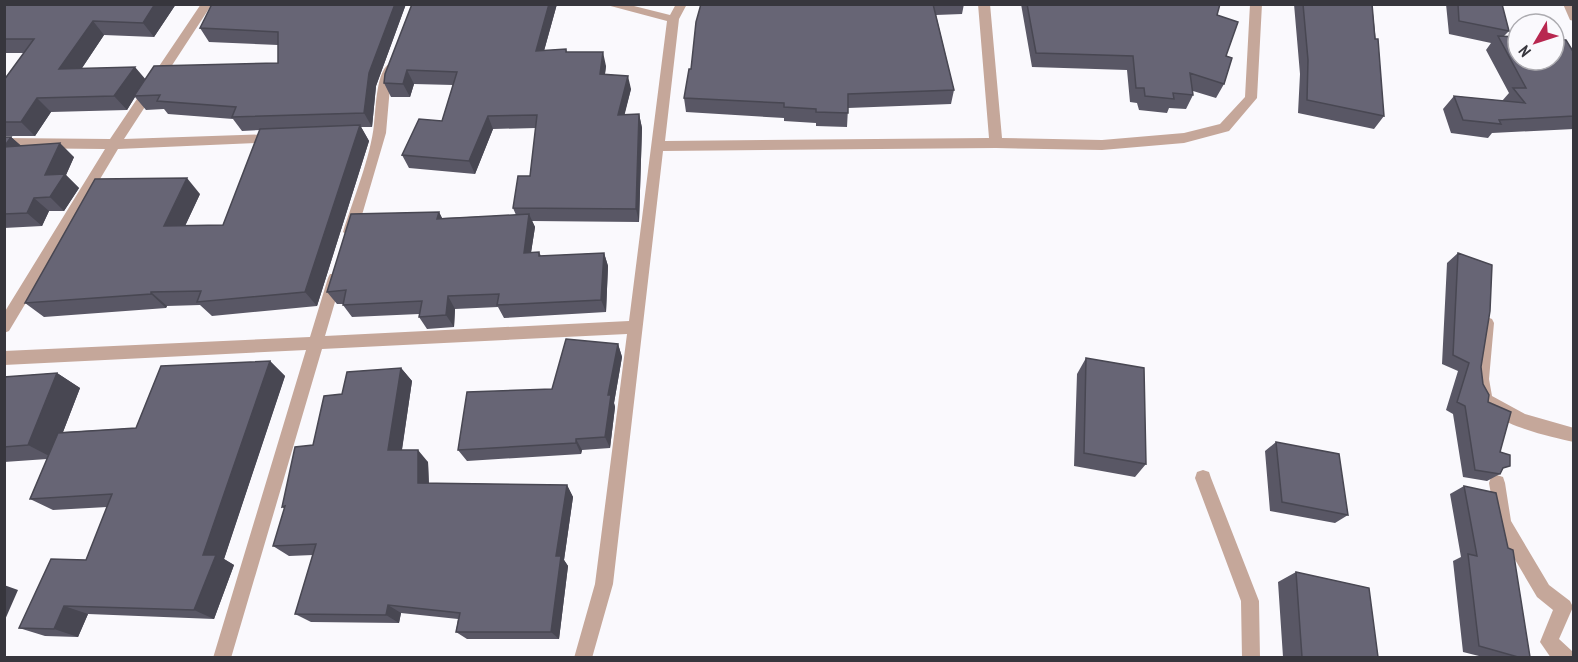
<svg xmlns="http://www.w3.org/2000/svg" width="1578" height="662" viewBox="0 0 1578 662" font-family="'PT Sans Narrow',sans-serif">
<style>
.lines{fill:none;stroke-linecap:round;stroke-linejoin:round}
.street{fill:#c5a79a;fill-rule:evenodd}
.wall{fill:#595765}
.shaded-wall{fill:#484752}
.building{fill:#676575;stroke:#484752;stroke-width:1.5}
</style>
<rect width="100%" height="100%" fill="#faf9fd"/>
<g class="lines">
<path class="street" d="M 201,4 L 212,4 L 124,139 L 274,134 L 280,139 L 279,142 L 118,149 L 9,331 L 4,333 L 4,313 L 105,149 L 4,148 L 4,138 L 110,139 Z
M 603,4 L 626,4 L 670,15 L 676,4 L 687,4 L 679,19 L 665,141 L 989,138 L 978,4 L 990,4 L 1002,138 L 1102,140 L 1184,133 L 1220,124 L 1245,97 L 1250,4 L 1262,4 L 1257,98 L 1229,131 L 1184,143 L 1102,150 L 996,148 L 663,151 L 613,584 L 592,658 L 574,658 L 595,584 L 627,334 L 322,349 L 231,658 L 213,658 L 306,350 L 4,365 L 4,351 L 310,337 L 328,278 L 330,274 L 340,274 L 342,278 L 325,336 L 629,321 L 667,21 Z
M 1563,4 L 1574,4 L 1574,21 L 1570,20 Z
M 391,63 L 397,67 L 390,87 L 386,133 L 357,232 L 350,237 L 343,232 C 353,200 371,156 374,124 C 376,110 376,68 391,63 Z
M 1487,317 L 1492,319 L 1494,323 L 1489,379 L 1492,396 L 1525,414 L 1574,428 L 1574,442 C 1546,436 1482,422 1474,392 C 1468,371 1477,344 1480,323 L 1482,319 Z
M 1203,470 L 1209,472 L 1211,478 L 1259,601 L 1260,658 L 1242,658 L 1241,601 L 1195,478 L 1197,472 Z
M 1497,475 L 1503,477 L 1505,483 L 1511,521 L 1549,585 L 1570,601 L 1573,607 L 1559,639 L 1572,651 L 1574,658 L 1551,658 L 1540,642 L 1553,610 L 1537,597 L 1497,529 L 1489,483 L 1491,477 Z"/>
</g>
<path class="wall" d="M 4,4 L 176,4 L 154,37 L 104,35 L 82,68 L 145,79 L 278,63 L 278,45 L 209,42 L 200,28 L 212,4 L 406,4 L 376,86 L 372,127 L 361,127 L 369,141 L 317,306 L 212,316 L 200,305 L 167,306 L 166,308 L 44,317 L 25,303 L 200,194 L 185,226 L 223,225 L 260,130 L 242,131 L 233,119 L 168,114 L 164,109 L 146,110 L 135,97 L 127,110 L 51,112 L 35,136 L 4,136 L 4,80 L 24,53 L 4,53 Z
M 412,4 L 557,4 L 544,51 L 566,49 L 567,52 L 606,66 L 605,74 L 631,89 L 624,115 L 639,114 L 642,128 L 639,222 L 532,221 L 535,227 L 531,252 L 539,252 L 541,256 L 604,253 L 608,266 L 606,312 L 504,318 L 498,307 L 455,309 L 454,327 L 427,329 L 419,317 L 419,314 L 352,317 L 343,305 L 343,304 L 337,304 L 327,292 L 439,212 L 442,218 L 516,215 L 513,208 L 530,176 L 536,128 L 493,129 L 475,174 L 409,168 L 402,155 L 442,121 L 453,85 L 414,84 L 410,97 L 391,97 L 384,83 Z
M 701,4 L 964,4 L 962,14 L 936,15 L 954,90 L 951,104 L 848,108 L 847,127 L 816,126 L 816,123 L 784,121 L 784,118 L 686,112 L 684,98 L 691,69 Z
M 1021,4 L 1220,4 L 1217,15 L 1226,56 L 1224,84 L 1216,98 L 1193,91 L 1193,95 L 1186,109 L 1169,108 L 1167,113 L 1139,110 L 1137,103 L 1130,102 L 1127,70 L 1032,67 Z
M 1294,4 L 1372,4 L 1384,116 L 1374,129 L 1298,113 L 1300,74 Z
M 1446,4 L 1502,4 L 1509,31 L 1504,36 L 1574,53 L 1574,129 L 1492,133 L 1488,138 L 1451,133 L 1443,109 L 1454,96 L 1502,101 L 1509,93 L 1486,50 L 1491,43 L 1449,34 Z
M 4,137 L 11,137 L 21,146 L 74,157 L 66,175 L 79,188 L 64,211 L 49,211 L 42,226 L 4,228 Z
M 1458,253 L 1481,367 L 1483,384 L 1500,452 L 1502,470 L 1500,474 L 1487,481 L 1463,477 L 1453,414 L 1446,410 L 1458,371 L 1442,364 L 1447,263 Z
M 618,344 L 622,357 L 614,403 L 615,407 L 610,448 L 582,450 L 581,454 L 467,461 L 458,450 L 552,389 Z
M 1086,358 L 1146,464 L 1135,477 L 1074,466 L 1077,374 Z
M 270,361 L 285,376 L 224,559 L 234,565 L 214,619 L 88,614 L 78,637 L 45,636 L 19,628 L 86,560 L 107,507 L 53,510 L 30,499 L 47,459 L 4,462 L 4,377 L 57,373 L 80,388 L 63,432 L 136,428 Z
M 401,368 L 412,381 L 402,450 L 428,462 L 429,483 L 567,485 L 573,497 L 564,560 L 568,566 L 559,639 L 467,639 L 456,632 L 458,619 L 401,613 L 399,623 L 311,622 L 295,614 L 313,555 L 289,556 L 273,546 L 285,509 L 282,507 L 313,445 L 342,394 Z
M 1276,442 L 1348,515 L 1335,523 L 1270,511 L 1265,451 Z
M 1464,486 L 1530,657 L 1483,657 L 1463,652 L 1453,561 L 1461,557 L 1450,494 Z
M 1296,572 L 1378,657 L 1283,657 L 1278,582 Z"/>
<path class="shaded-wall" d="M 155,4 L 176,4 L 154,37 L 143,23 Z
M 395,4 L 406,4 L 376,86 L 372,127 L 364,113 L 369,73 Z
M 549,4 L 557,4 L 540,65 L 536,51 Z
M 93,21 L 104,35 L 72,83 L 59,69 Z
M 603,52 L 606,66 L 603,88 L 600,74 Z
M 135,67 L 147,81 L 134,96 L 135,97 L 127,110 L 114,96 Z
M 407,70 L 414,84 L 410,97 L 403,84 Z
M 628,76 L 631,89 L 621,129 L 618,115 Z
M 37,98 L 51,112 L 35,136 L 21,122 Z
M 639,114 L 642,128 L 639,222 L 636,209 Z
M 488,116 L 493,129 L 475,174 L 469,161 Z
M 360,125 L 369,141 L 317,306 L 305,292 Z
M 11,137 L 26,150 L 4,147 Z
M 60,143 L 74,157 L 66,175 L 79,188 L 64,211 L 50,197 L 45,175 Z
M 187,178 L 200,194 L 178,241 L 164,226 Z
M 34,198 L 49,211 L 42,226 L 27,213 Z
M 439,212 L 446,226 L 437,219 Z
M 529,214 L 535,227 L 529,266 L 524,253 Z
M 604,253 L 608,266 L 606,312 L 601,300 Z
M 151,292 L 167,306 L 166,308 L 151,294 Z
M 448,296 L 455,309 L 454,327 L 446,315 Z
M 618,344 L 622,357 L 614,403 L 615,407 L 610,448 L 605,437 L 608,395 Z
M 270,361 L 285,376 L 224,559 L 234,565 L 214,619 L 194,610 L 203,555 Z
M 401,368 L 412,381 L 400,462 L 388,450 Z
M 57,373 L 80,388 L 53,458 L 28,445 Z
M 576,439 L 582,450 L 581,454 L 576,443 Z
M 418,450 L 428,462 L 429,494 L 418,483 Z
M 567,485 L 573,497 L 564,560 L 568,566 L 559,639 L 551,632 L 556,556 Z
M 4,585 L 18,590 L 4,622 Z
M 388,605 L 401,613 L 399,623 L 386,615 Z
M 64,606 L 88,614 L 78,637 L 54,629 Z"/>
<path class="building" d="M 4,4 L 155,4 L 143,23 L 93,21 L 59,69 L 135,67 L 114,96 L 37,98 L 21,122 L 4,122 L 4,80 L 34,39 L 4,39 Z
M 212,4 L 395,4 L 369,73 L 364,113 L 232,117 L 236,107 L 157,101 L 160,95 L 134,96 L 154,66 L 278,63 L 278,32 L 200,28 Z
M 412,4 L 549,4 L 536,51 L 566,49 L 566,52 L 603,52 L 600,74 L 628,76 L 618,115 L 639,114 L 636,209 L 513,208 L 518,176 L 530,176 L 537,115 L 488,116 L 469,161 L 402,155 L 419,119 L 442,121 L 457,72 L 407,70 L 403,84 L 384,83 L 385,74 Z
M 701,4 L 933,4 L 954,90 L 848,94 L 848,113 L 816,112 L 816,109 L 784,107 L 784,103 L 684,98 L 689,69 L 691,69 L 696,22 Z
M 1027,4 L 1220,4 L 1217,15 L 1238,22 L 1226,56 L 1232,58 L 1224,84 L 1190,73 L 1193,95 L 1173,93 L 1174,99 L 1145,96 L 1144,88 L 1136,88 L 1133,56 L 1036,53 Z
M 1303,4 L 1372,4 L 1375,39 L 1378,39 L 1384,116 L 1307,100 L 1308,60 Z
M 1458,4 L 1502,4 L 1509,31 L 1459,21 Z
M 1498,36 L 1518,37 L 1518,60 L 1554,60 L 1554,39 L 1566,40 L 1574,53 L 1574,116 L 1499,120 L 1501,124 L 1463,120 L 1454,96 L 1525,103 L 1513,88 L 1526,88 Z
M 360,125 L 305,292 L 197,302 L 201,291 L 151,292 L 151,294 L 25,303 L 95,179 L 187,178 L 164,226 L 223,225 L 260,129 Z
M 4,137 L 11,137 L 4,147 Z
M 60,143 L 45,175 L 65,174 L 50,197 L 34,198 L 27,213 L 4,214 L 4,147 Z
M 439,212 L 437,219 L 529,214 L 524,253 L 539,252 L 539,256 L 604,253 L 601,300 L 497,305 L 499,294 L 448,296 L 446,315 L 419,317 L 422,301 L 343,305 L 346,290 L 327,292 L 351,214 Z
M 1458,253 L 1492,265 L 1490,311 L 1481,367 L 1483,384 L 1489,395 L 1488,402 L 1511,412 L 1500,452 L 1510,455 L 1510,466 L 1503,468 L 1500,474 L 1475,470 L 1465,406 L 1457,402 L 1469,363 L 1453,355 Z
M 566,339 L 618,344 L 608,395 L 611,395 L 605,437 L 576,439 L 576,443 L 458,450 L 467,392 L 552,389 Z
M 1086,358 L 1144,368 L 1146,464 L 1084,453 Z
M 270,361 L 203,555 L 216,555 L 194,610 L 64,606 L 54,629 L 19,628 L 51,559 L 86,560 L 112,494 L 30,499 L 58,433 L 136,428 L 161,366 Z
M 401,368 L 388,450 L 418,450 L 418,483 L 567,485 L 556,556 L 561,556 L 551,632 L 456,632 L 460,613 L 388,605 L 386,615 L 295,614 L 316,544 L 273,546 L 285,506 L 282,507 L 295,447 L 313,445 L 324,396 L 342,394 L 347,372 Z
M 57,373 L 28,445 L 4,447 L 4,377 Z
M 1276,442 L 1339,454 L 1348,515 L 1282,502 Z
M 1464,486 L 1496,493 L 1508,548 L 1513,550 L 1530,657 L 1518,657 L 1479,646 L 1468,554 L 1477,556 Z
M 1296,572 L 1369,588 L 1378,657 L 1302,657 Z"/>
<rect width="1578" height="662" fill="none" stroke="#37363d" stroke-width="12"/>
<g transform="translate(1536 42) rotate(231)"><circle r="28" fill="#faf9fd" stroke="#acabb0" stroke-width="1.5"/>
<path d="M0-4.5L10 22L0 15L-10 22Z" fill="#b82750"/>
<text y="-9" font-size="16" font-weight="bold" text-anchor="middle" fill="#37363d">N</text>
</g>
</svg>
